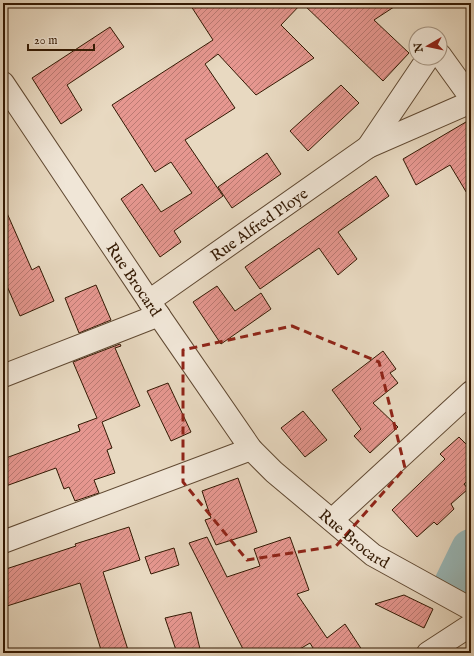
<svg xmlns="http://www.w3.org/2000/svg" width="474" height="656" viewBox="0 0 474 656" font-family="'IM FELL English',serif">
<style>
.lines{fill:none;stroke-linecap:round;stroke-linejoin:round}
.river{stroke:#99b9ba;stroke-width:40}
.building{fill:url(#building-hatch);stroke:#331903}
.minor-casing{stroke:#604932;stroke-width:24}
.minor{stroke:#f0e6d7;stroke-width:22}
.marked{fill:none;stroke:#8f2418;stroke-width:3;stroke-dasharray:8 5;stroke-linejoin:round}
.labels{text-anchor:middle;stroke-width:4;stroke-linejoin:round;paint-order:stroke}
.street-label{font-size:16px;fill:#331903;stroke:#f0e6d7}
</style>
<defs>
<pattern id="building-hatch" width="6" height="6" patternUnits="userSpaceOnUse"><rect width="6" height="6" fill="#e69790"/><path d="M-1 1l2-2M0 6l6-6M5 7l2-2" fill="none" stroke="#bb7a73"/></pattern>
</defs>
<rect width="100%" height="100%" fill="#e8d9c1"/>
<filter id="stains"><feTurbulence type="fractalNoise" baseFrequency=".005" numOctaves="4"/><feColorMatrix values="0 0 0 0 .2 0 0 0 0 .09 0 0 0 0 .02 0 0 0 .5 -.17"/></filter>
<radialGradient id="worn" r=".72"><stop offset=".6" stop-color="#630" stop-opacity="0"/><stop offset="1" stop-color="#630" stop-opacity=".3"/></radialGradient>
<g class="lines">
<path class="river" d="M 453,586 L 471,549"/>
</g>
<path class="building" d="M 189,3 L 400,3 L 374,20 L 409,53 L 383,81 L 302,3 L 281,25 L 314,58 L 256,95 L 218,54 L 205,64 L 235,108 L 185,140 L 223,196 L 174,231 L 181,242 L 160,257 L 121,199 L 142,184 L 161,212 L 192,193 L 171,162 L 155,172 L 112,105 L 213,40 Z
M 110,27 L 124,47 L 67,85 L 82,110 L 61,124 L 32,78 Z
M 341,85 L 359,103 L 308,151 L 290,131 Z
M 471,119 L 471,200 L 450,165 L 416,185 L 403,159 Z
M 267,153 L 281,174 L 232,208 L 218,187 Z
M 376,176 L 389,196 L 338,232 L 357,259 L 338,275 L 319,248 L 260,289 L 245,267 Z
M 3,204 L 32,270 L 39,266 L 54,301 L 20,316 L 3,277 Z
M 96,285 L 111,320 L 79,333 L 65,298 Z
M 217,286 L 235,311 L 261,293 L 271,309 L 221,344 L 193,302 Z
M 120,344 L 121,346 L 115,348 L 140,406 L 102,422 L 112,448 L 107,450 L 115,473 L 94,480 L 99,493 L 75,501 L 69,487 L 64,489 L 56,468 L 3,487 L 3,459 L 80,431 L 78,425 L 97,418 L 73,362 Z
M 383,351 L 396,369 L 390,373 L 398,383 L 373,403 L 398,427 L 370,453 L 354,436 L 361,429 L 332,390 Z
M 168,383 L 191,432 L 171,441 L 147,391 Z
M 303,411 L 327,440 L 305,457 L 281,428 Z
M 459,437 L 471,449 L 471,478 L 464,484 L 468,489 L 451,504 L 454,509 L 437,525 L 434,522 L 417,537 L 392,510 L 445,459 L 440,454 Z
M 238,478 L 257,532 L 216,545 L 205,520 L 211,518 L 202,491 Z
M 129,527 L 140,560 L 103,572 L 129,653 L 102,653 L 80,583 L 7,606 L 3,594 L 3,570 L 76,546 L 75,544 Z
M 207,537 L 227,577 L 260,566 L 254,549 L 290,537 L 309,590 L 297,594 L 327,638 L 345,624 L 364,653 L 306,653 L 313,648 L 310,643 L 293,653 L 245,653 L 189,543 Z
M 174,548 L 179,565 L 151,574 L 145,557 Z
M 404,595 L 433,609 L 424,628 L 375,604 Z
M 191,612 L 201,653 L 177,653 L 165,618 Z"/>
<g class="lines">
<g class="minor-casing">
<g id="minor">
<path d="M 440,55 L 471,98"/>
<path id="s1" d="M 3,83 L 149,301 L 251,449 L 274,472 L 373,555 L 471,609"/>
<path d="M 368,147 L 428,58"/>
<path id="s2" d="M 149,301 L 368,147 L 471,102"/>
<path d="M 3,376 L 159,315"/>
<path d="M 332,520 L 471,392"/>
<path d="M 3,542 L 251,449"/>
<path d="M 428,653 L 471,625"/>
</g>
</g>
<use href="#minor" class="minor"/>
</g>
<path class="marked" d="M 292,326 L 379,362 L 405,468 L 336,546 L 247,560 L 183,482 L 183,350 Z"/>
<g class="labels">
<g class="street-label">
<text dy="6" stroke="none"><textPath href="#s2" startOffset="134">Rue Alfred Ploye</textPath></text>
<text dy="6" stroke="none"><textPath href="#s1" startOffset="236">Rue Brocard</textPath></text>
<text dy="6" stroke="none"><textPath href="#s1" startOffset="579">Rue Brocard</textPath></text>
</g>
</g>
<rect width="474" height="656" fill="none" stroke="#e8d9c1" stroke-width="16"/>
<rect x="4" y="4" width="466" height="648" fill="none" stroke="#331903" stroke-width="2"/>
<rect x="8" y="8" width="458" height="640" fill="none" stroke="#331903"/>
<g transform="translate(428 46) rotate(261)"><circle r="19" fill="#f0e6d7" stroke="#a49482"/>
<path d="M0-3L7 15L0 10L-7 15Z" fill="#8f2418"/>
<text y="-6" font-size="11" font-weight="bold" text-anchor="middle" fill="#331903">N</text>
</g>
<path d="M28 44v6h66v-6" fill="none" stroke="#331903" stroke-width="2"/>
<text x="34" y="44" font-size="12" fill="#331903" stroke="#f0e6d7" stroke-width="3" paint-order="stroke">20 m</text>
<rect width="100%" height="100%" filter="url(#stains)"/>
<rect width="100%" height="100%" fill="url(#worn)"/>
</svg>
